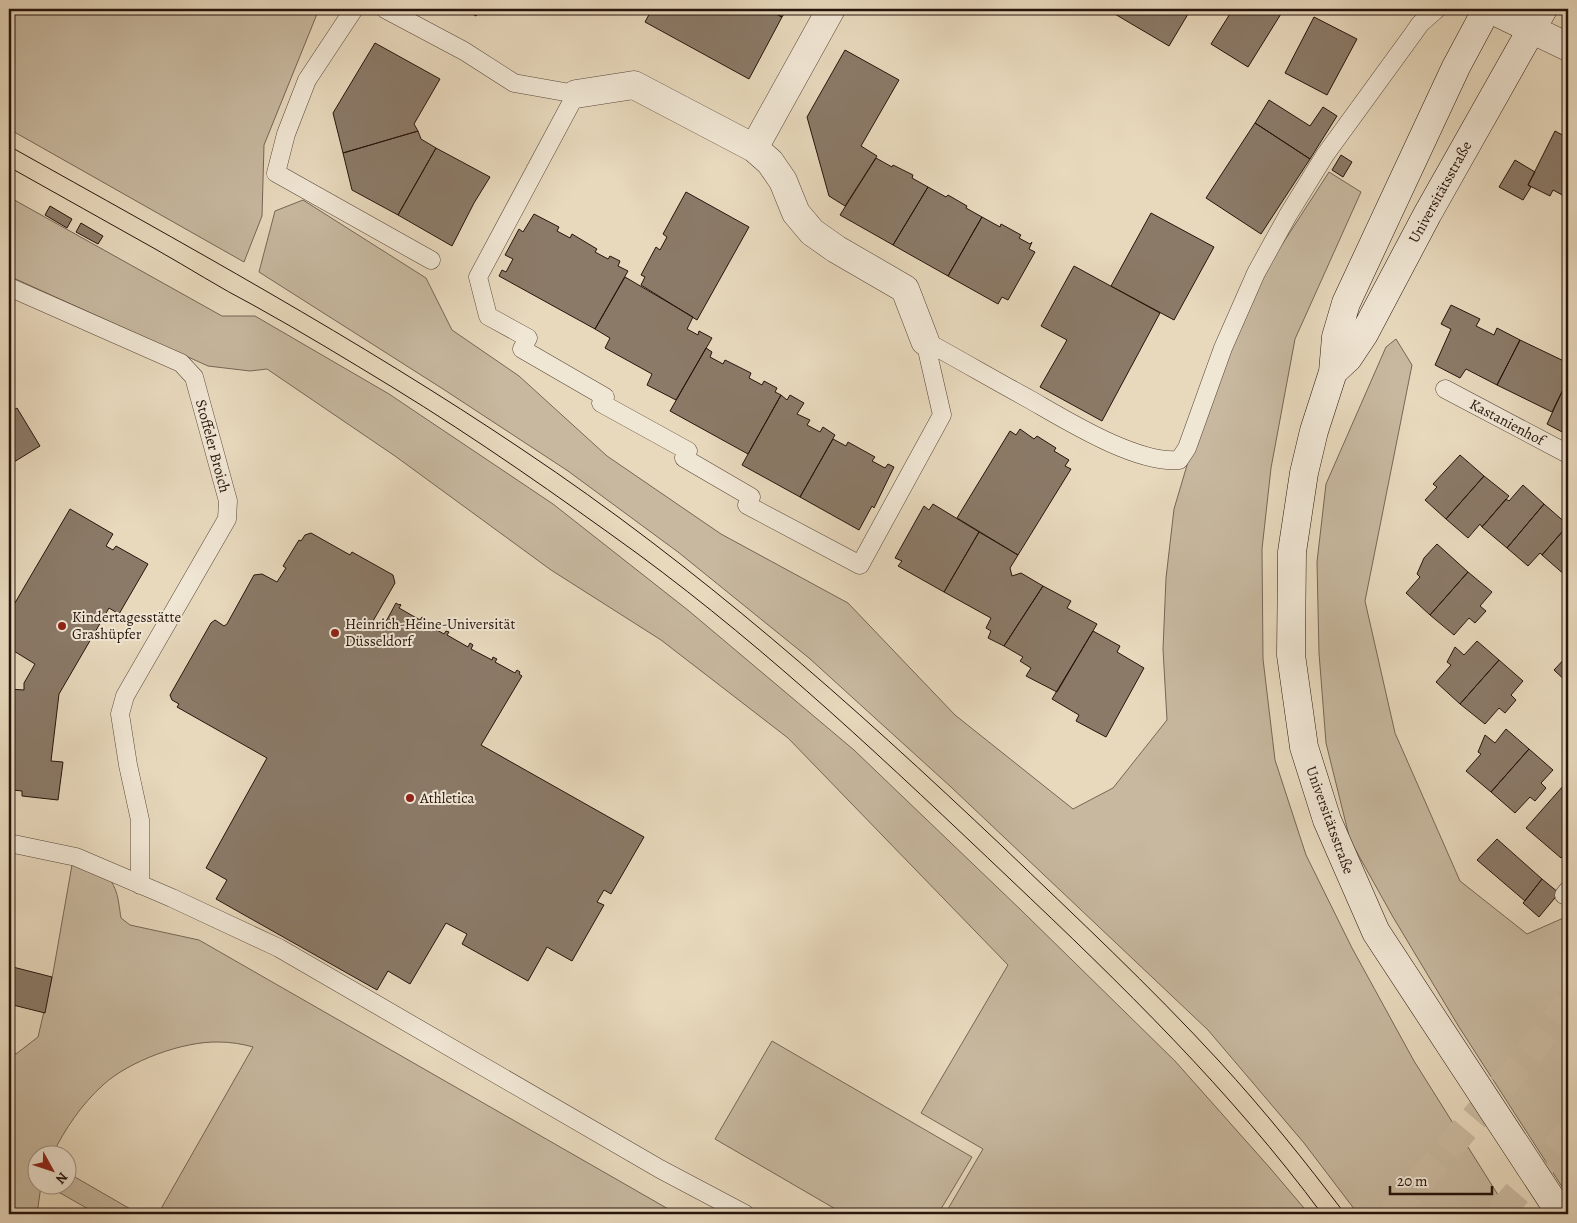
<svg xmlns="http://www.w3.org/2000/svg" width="1577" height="1223" viewBox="0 0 1577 1223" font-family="Alegreya,serif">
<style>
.green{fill:#c7b89f;stroke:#766656}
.building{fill:#8b7a68;stroke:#26140c}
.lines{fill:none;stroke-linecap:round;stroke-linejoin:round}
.highway-tunnel{stroke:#cbbba2;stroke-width:28;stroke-dasharray:28 14;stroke-linecap:butt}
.lane-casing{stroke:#564538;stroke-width:19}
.street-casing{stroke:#564538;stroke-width:29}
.secondary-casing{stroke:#26140c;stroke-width:29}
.lane{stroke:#f0e6d4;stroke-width:18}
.street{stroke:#f0e6d4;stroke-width:28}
.secondary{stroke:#f0e6d4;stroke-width:28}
.tram{stroke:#26140c;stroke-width:1}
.poi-dot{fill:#8f2418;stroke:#f0e6d4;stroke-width:2}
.labels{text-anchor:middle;stroke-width:4;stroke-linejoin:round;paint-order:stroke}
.street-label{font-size:15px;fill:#26140c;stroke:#f0e6d4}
.poi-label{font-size:15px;fill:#26140c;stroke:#f0e6d4;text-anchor:start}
</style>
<rect width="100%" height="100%" fill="#e8d9bd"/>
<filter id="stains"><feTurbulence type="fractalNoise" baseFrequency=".004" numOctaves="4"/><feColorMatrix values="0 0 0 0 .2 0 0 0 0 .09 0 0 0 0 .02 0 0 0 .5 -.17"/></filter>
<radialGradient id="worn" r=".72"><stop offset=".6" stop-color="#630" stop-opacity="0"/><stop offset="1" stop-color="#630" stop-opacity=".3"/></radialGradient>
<path class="green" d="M 9,9 L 319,9 L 264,145 L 262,216 L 244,262 L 9,129 Z
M 1329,172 L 1361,192 L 1295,339 L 1271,468 L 1262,549 L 1263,659 L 1275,760 L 1306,855 L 1352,948 L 1414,1061 L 1510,1214 L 1358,1214 L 1304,1143 L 1208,1030 L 951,787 L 809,658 L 678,552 L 568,471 L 443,389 L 259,272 L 275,211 L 303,200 L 426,278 L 452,330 L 519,376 L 607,456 L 721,534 L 848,603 L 955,715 L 1073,809 L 1113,788 L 1167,720 L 1163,649 L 1166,578 L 1174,509 L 1193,445 L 1261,277 Z
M 9,197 L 222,316 L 255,316 L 389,394 L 553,504 L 689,611 L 854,750 L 1022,911 L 1175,1061 L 1270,1168 L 1309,1214 L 945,1214 L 983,1149 L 921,1113 L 1008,965 L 788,738 L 661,640 L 551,570 L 395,456 L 267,369 L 250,371 L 208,366 L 9,276 Z
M 1396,339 L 1412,365 L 1365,601 L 1395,733 L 1460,881 L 1527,934 L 1568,916 L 1568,1196 L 1459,1027 L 1393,917 L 1350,840 L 1326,743 L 1319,653 L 1317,562 L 1326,484 L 1386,347 Z
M 72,865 C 80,867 91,867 99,871 C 118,881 118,900 121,918 L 130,925 L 199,940 L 677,1214 L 158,1214 L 253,1047 C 243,1044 230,1042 219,1042 C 183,1041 129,1061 103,1085 C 81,1105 65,1129 52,1155 L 38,1156 L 38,1186 L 41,1186 L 37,1214 L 9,1214 L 9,1048 L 16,1054 L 38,1037 L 53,973 Z
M 772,1041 L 972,1157 L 938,1214 L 844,1214 L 715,1139 Z
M 68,1173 L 139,1214 L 97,1214 L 48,1186 L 68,1186 Z"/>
<path class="building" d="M 463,9 L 481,9 L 476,16 Z
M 652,9 L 767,9 L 782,17 L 749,79 L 645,22 Z
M 767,9 L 787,9 L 782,17 Z
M 1109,9 L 1191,9 L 1169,46 L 1108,10 Z
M 1233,9 L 1284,9 L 1248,67 L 1211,44 Z
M 1314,17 L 1357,39 L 1327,95 L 1285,73 Z
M 375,43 L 440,79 L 414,124 L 418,131 L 343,153 L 333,113 Z
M 845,50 L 899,80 L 861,146 L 877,156 L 845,206 L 829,196 L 807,117 Z
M 1269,100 L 1310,126 L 1323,107 L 1337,116 L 1310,159 L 1255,123 Z
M 1255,123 L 1310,159 L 1261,234 L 1206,198 Z
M 418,131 L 421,139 L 436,148 L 398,215 L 352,190 L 343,153 Z
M 1555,131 L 1568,138 L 1568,198 L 1553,190 L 1550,196 L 1528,185 Z
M 436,148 L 490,177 L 474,203 L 452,246 L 398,215 Z
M 1341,155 L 1352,162 L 1343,177 L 1332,170 Z
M 876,158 L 892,167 L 893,165 L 913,175 L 912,178 L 928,187 L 893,245 L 840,215 Z
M 1515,160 L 1535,172 L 1528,185 L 1531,187 L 1523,200 L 1499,187 Z
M 928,187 L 946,197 L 948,195 L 967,206 L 966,208 L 982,217 L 948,276 L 893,245 Z
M 686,192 L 749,227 L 697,320 L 641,285 L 645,277 L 641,275 L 656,247 L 660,250 L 667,237 L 663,234 Z
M 50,206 L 72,219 L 67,228 L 45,215 Z
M 1151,213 L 1214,247 L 1174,320 L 1111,286 Z
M 534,214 L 559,227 L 557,231 L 570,238 L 572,234 L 597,249 L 595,252 L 608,259 L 610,256 L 620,261 L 618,266 L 628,271 L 595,329 L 499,276 L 502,270 L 506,272 L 513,259 L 505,255 L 519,229 L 523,232 Z
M 982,217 L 1000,227 L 1001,224 L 1021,235 L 1019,238 L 1030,244 L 1032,242 L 1029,249 L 1035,252 L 1008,300 L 1002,297 L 998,304 L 948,276 Z
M 81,223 L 103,236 L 98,244 L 76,232 Z
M 1074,266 L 1160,313 L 1102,421 L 1040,387 L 1067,340 L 1041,326 Z
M 625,277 L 693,317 L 687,329 L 698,335 L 699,331 L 712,338 L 676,400 L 647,385 L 652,374 L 605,348 L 610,338 L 595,329 Z
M 1451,305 L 1480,319 L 1476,326 L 1494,335 L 1497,328 L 1520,340 L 1497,385 L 1466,369 L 1460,378 L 1435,365 L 1451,329 L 1441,324 Z
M 1520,340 L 1568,363 L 1568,379 L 1552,412 L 1497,385 Z
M 706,348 L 712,352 L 710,357 L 723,364 L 725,360 L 751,373 L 749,378 L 762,385 L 764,381 L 777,388 L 775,392 L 781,395 L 748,454 L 670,411 Z
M 1568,379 L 1568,437 L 1566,436 L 1566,434 L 1547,424 Z
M 781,395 L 787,400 L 790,395 L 804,403 L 797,414 L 810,420 L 807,425 L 820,432 L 823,427 L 835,435 L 800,497 L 742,465 Z
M 17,408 L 40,446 L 9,465 L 9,413 Z
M 1020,429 L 1034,439 L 1037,436 L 1056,448 L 1054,451 L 1069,460 L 1065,466 L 1071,469 L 1018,555 L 957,518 L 1010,431 L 1016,435 Z
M 833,439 L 846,446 L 848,442 L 875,457 L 872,461 L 885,468 L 888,464 L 894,467 L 874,508 L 872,506 L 859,530 L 800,497 Z
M 1460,455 L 1484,476 L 1446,519 L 1425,500 L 1437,487 L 1433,484 Z
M 1484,476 L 1509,496 L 1482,527 L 1480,524 L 1468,538 L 1446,519 Z
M 1523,485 L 1544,504 L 1507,548 L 1482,527 L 1506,499 L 1509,501 Z
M 933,504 L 979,532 L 944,592 L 898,566 L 902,561 L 895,558 L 924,506 L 929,510 Z
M 1544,504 L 1568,525 L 1542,555 L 1540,553 L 1528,566 L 1507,548 Z
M 70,509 L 113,534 L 106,546 L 113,550 L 116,546 L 148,564 L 119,614 L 109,608 L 59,694 L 51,761 L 63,762 L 58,800 L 22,796 L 22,791 L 13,790 L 12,800 L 9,800 L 9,689 L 24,690 L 24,683 L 35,664 L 9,648 L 9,613 Z
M 1568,525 L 1568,573 L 1566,576 L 1542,555 Z
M 979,532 L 1018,555 L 1010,568 L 1012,576 L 1021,573 L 1043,586 L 1004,646 L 988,638 L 991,631 L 986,628 L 991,618 L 944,592 Z
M 311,533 L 350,555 L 352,552 L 393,575 L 395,583 L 373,621 L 383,627 L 396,603 L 399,605 L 400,604 L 401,605 L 399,608 L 420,620 L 422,617 L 425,619 L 423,622 L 444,634 L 446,631 L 449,632 L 447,635 L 468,647 L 470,643 L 473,645 L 471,649 L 492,660 L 493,657 L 497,659 L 495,662 L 515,673 L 517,670 L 520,672 L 519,674 L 522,676 L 481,745 L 644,837 L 611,894 L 604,890 L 597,902 L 604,905 L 572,961 L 547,947 L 528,981 L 462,944 L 467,934 L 446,923 L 410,984 L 388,971 L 377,990 L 216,899 L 227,880 L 206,868 L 267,758 L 177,707 L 179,704 L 172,700 L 170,695 L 211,623 L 215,620 L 224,626 L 227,624 L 254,575 L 262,574 L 277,582 L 286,568 L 283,566 L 299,540 L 301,541 L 305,535 Z
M 1437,544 L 1468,572 L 1430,615 L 1406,593 L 1420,577 L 1417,574 L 1424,558 Z
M 1468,572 L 1492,592 L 1480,606 L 1486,611 L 1475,623 L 1469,618 L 1454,635 L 1430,615 Z
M 1043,586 L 1071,601 L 1067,608 L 1097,624 L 1057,692 L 1026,676 L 1031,668 L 1020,661 L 1023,657 L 1004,646 Z
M 1093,631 L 1120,646 L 1117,652 L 1144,668 L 1106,737 L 1076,721 L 1079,715 L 1052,699 Z
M 1477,641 L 1499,660 L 1460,704 L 1436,682 L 1451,665 L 1447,662 L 1455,647 L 1464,655 Z
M 1568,655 L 1568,683 L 1554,670 Z
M 1499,660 L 1523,681 L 1511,695 L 1516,700 L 1505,713 L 1499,708 L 1485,724 L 1460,704 Z
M 1506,729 L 1529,749 L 1491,792 L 1466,771 L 1481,754 L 1478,752 L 1485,735 L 1495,743 Z
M 1529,749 L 1553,770 L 1541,783 L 1546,788 L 1535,801 L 1530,797 L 1515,813 L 1491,792 Z
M 1564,785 L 1568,789 L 1568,850 L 1561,858 L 1526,828 Z
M 1497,839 L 1542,879 L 1525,901 L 1477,860 Z
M 1542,879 L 1559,893 L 1539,917 L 1523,903 Z
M 9,966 L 52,977 L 45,1013 L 9,1004 Z"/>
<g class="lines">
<path class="highway-tunnel" d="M 1392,1214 L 1519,1066 L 1568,1004
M 1499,1214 L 1568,1134"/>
<g class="lane-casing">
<path id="lane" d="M 354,9 L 307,80 L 286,134 L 276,173 L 431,260
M 385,9 L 464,51 L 514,83 L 576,94 L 478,277 L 488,316 L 528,338 L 522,349 L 605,397 L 601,403 L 688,451 L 684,458 L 751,497 L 747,505 L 860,565 L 942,415 L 925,341
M 9,287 L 181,363 L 194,377 L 228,501 L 227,519 L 125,696 L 120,714 L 128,765 L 140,820 L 140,885
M 925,341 C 960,360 994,380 1029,399 C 1066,420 1136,464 1179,460 L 1187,448 L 1223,348 L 1256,273 L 1288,215 L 1325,155 L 1413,34 L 1420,24 L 1437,9
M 1445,389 L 1568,454
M 9,843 L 76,857 L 172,898 L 279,948 L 660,1169 L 745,1214
M 1564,895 L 1568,890"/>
</g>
<g class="street-casing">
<path id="street" d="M 1490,9 L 1568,47
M 576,94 L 634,85 L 754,148 L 831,9
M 754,148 L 770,162 L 783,181 L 796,213 L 812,232 L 836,249 L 905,289 L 925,341"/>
</g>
<g class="secondary-casing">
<path id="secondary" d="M 1487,9 L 1456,67 L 1346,303 L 1336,337 L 1333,372 L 1314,431 L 1304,473 L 1292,552 L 1291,655 L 1304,747 L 1327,820 L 1376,932 L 1561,1214
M 1333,372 L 1348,358 L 1364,334 L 1428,213 L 1543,9"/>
</g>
<use href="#lane" class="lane"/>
<use href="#street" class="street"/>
<use href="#secondary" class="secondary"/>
<path class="tram" d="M 9,146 C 182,243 358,339 523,450 C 697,566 852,704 1003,847 C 1076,917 1150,986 1219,1061 C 1264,1110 1305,1161 1345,1214
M 9,167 C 58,195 108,222 157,250 C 189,268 220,288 253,305 C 300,331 346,359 392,387 C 477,439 558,496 638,554 C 771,652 891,766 1010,879 C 1121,984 1231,1091 1322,1214"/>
</g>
<g class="poi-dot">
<circle cx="62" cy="626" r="5"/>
<circle cx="335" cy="633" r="5"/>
<circle cx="410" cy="798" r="5"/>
</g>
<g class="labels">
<g class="street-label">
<text transform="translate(1440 192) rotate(-61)" y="5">Universitätsstraße</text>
<text transform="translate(1507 422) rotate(28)" y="5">Kastanienhof</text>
<text transform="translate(213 446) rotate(75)" y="5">Stoffeler Broich</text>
<text transform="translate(1330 820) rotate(70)" y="5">Universitätsstraße</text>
</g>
<g class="poi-label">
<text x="72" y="622">Kindertagesstätte<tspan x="72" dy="17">Grashüpfer</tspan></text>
<text x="345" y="629">Heinrich-Heine-Universität<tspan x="345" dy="17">Düsseldorf</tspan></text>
<text x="420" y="803">Athletica</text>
</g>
</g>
<rect width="1577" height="1223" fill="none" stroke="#e8d9bd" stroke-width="30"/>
<rect x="10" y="10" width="1557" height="1203" fill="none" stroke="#26140c" stroke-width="2.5"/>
<rect x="15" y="15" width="1547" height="1193" fill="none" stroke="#26140c"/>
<g transform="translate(52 1170) rotate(130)"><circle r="24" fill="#f0e6d4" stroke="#9f9284"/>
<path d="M0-4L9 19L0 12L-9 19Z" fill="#8f2418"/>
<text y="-8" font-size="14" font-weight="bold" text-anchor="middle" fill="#26140c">N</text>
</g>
<path d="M1390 1186v8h102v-8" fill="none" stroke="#26140c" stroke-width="2.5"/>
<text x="1397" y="1186" font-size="15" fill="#26140c" stroke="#f0e6d4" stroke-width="4" paint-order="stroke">20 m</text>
<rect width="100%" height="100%" filter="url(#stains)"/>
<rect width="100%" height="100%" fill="url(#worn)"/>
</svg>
